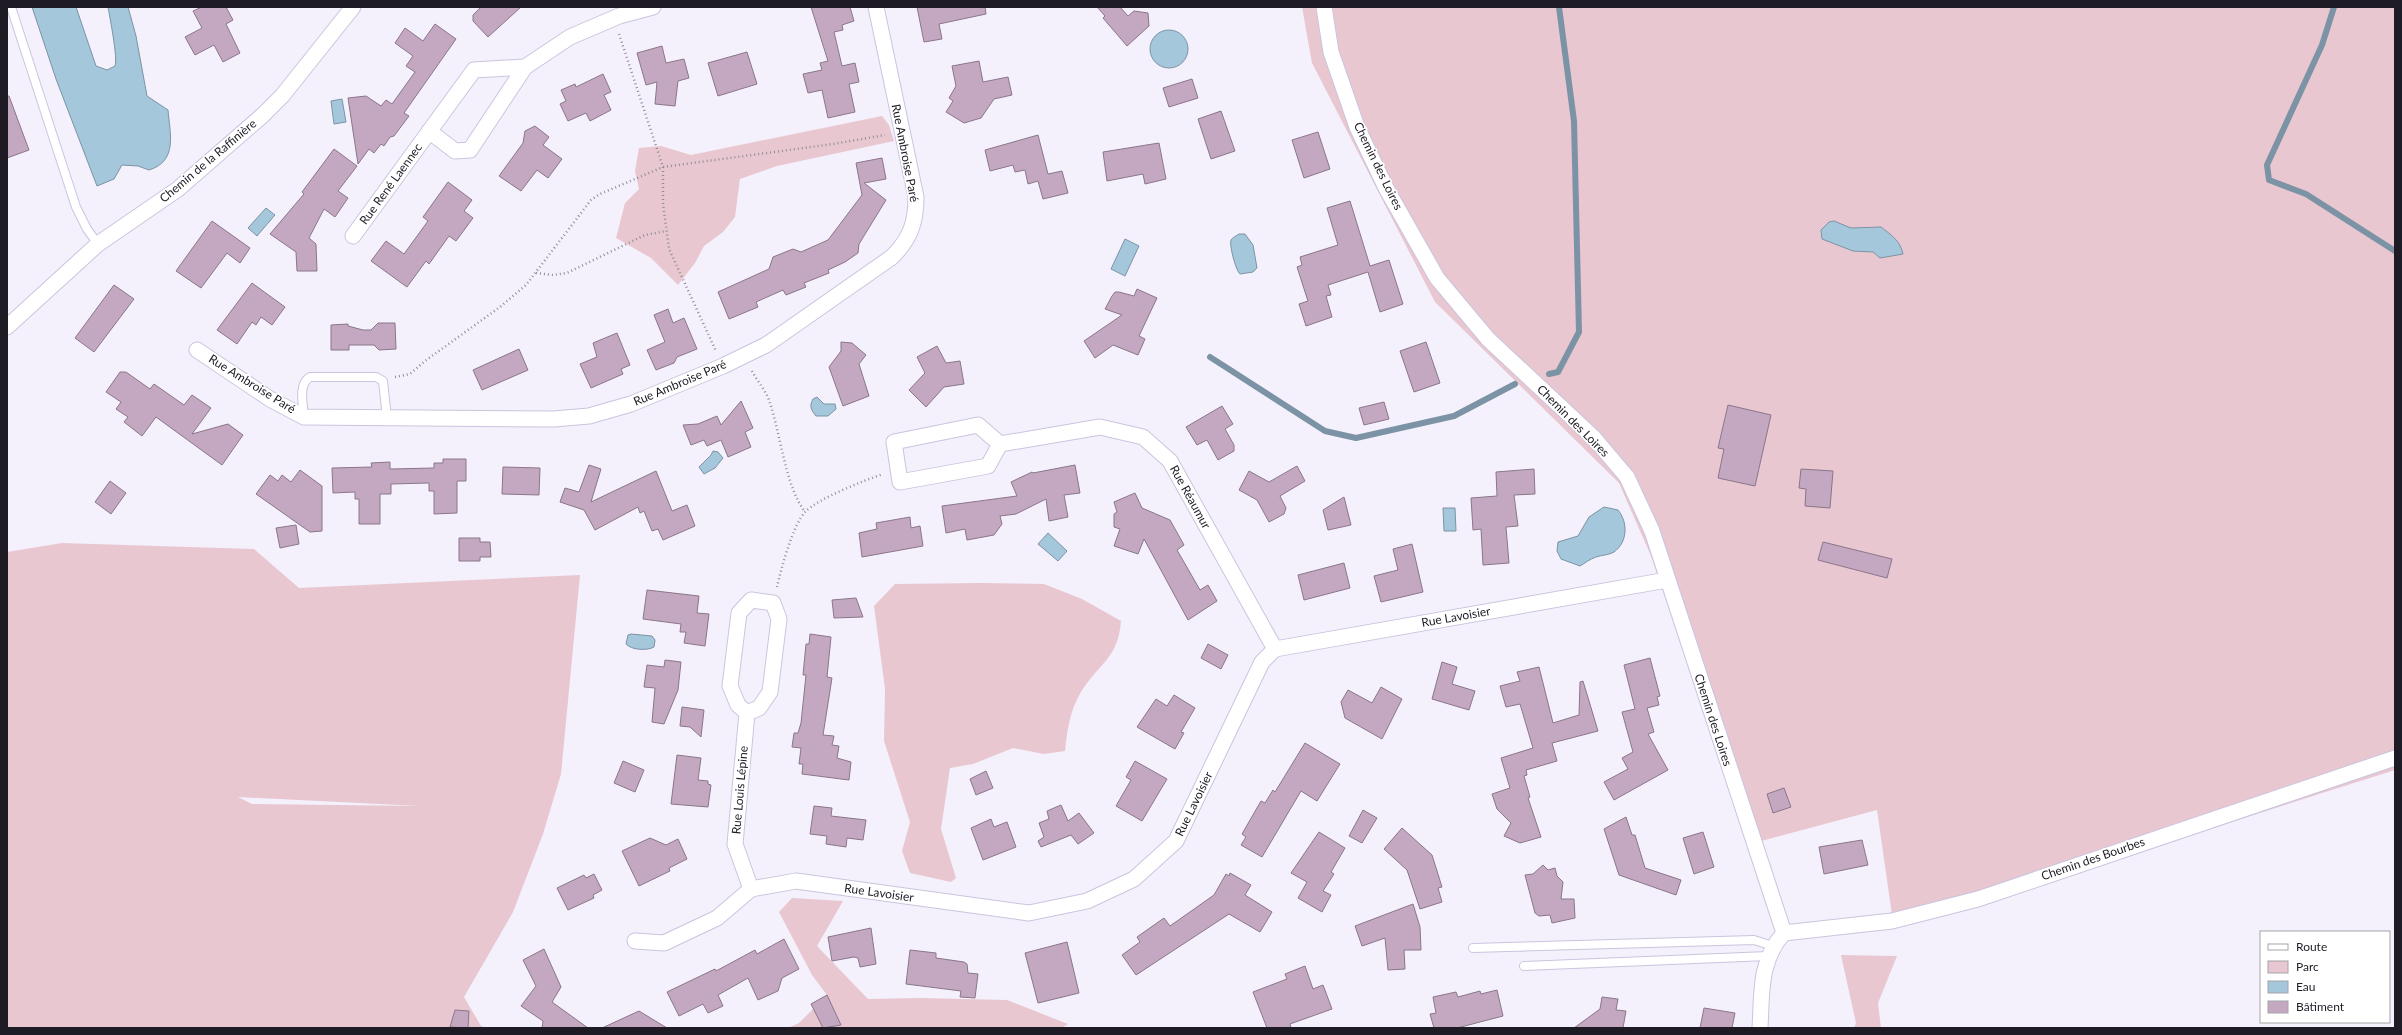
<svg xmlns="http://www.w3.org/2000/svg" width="2402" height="1035" viewBox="0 0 2402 1035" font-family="Lato,sans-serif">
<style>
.green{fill:#e8c7d0;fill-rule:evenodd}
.water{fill:#a4c7dc;stroke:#7c93a5}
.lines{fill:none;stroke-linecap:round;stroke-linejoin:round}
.stream{stroke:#7c93a5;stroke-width:6}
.building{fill:#c4a8c2;stroke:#8a7688}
.lane-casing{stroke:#cbc4de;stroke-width:10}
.street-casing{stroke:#cbc4de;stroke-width:17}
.path{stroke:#918e98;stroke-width:2.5;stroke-dasharray:1 3;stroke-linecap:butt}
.lane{stroke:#fff;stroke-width:8}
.street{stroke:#fff;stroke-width:15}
.labels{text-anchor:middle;stroke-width:3.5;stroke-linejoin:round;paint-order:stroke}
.street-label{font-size:12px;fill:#1e1b25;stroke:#fff}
</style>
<rect width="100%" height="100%" fill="#f4f1fc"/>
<path class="green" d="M 1302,7 L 2395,7 L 2395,770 L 1894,929 L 1877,810 L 1754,843 L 1651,556 L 1619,483 L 1435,302 L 1312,63 Z
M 882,116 L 889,125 L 894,141 L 777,166 L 740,179 L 735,217 L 723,232 L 704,246 L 695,263 L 678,285 L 651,258 L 616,238 L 625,203 L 639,189 L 635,171 L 639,148 L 661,146 L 691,155 Z
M 62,543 L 254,549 L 299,588 L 580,575 L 561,774 L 543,834 L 513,912 L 464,997 L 481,1026 L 487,1028 L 7,1028 L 7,552 ZM 238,797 L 419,806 L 252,804 Z
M 980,583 L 1044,584 L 1082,599 L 1121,621 C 1118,659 1099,663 1081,692 C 1070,710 1067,731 1065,751 L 1044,754 L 1013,748 L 973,764 L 950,768 L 941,829 L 956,878 L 951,882 L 910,873 L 902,851 L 910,822 L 884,741 L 885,689 L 874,606 L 895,584 Z
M 792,898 L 843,901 L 817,946 L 868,999 L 921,998 L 1007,1000 L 1068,1024 L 1062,1028 L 788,1028 L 799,1023 L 827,995 L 812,975 L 779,912 Z
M 1841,955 L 1897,956 L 1878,1003 L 1881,1028 L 1854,1028 L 1856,1023 Z"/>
<path class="water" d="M 32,7 L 76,7 L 96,66 L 107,70 L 115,66 C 118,59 110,18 108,7 L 128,7 L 136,36 L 147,96 L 168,110 C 170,134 178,161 149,170 L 138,166 L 122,165 L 114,179 L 97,186 L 56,79 Z
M1150 49a19 19 0 1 1 38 0a19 19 0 1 1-38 0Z
M 342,99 L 346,122 L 334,124 L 331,101 Z
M 266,208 L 275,215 L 257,236 L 248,228 Z
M 1834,221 L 1851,228 L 1881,227 C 1891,235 1900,240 1903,254 L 1880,258 L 1873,252 L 1853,251 L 1822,239 L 1821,230 L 1829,222 Z
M 1239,234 L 1245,234 L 1253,245 L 1257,268 L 1253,272 L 1240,274 C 1236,271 1229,245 1231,240 C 1233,237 1236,236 1239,234 Z
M 1125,239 L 1139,246 L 1125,276 L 1111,269 Z
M 817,397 L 824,404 L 835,404 L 836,409 L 828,416 L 816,416 C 811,410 809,406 813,399 Z
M 713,451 L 718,452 L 723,458 L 715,468 L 704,474 L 699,467 L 711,455 Z
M 1604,507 L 1618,510 C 1628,522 1628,542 1614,552 C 1609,555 1602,555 1596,557 C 1590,559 1585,563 1580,566 L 1561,559 L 1557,551 L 1558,542 L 1578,536 L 1589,517 Z
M 1443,508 L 1455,508 L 1456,531 L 1444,531 Z
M 1048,533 L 1067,551 L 1058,561 L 1038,544 Z
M 631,634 L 652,636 L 655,640 L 654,647 C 647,651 631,650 626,644 L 628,635 Z"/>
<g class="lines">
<path class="stream" d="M 2334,7 L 2322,45 L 2267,165 L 2269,180 L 2306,194 L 2395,251
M 1210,357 L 1325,431 L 1356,438 L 1454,416 L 1515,384
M 1549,374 L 1558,372 L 1579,332 L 1574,121 L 1559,7"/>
</g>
<path class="building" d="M 202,7 L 226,7 L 233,20 L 226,24 L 240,53 L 223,62 L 214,45 L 195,55 L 185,37 L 202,28 L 193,11 Z
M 481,7 L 521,7 L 488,37 L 473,21 L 473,15 Z
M 811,7 L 850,7 L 854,21 L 842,25 L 843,30 L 834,32 L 842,66 L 855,63 L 859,82 L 849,84 L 855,112 L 828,118 L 822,90 L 808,93 L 803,74 L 822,70 L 820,63 L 828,61 Z
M 917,7 L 985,7 L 986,14 L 939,24 L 942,39 L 924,42 Z
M 1097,7 L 1120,7 L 1128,16 L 1134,11 L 1148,13 L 1149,26 L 1127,46 L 1103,18 L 1105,16 Z
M 435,24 L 456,39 L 404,113 L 409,116 L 394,136 L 390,137 L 384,146 L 381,144 L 374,153 L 369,149 L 358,164 L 348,98 L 366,96 L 381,106 L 386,100 L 392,104 L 415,72 L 406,66 L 413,56 L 395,43 L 405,28 L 423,41 Z
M 662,46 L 666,63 L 684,59 L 689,78 L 678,81 L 675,106 L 655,104 L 657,82 L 646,85 L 637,53 Z
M 747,52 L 757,84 L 718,96 L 708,63 Z
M 979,61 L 983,82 L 1008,77 L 1012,95 L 994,99 L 981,118 L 964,123 L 946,112 L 953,101 L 949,98 L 956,86 L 952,66 Z
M 603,74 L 611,92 L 604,95 L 611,110 L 590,121 L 586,113 L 568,121 L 560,104 L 566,101 L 561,90 L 575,84 L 576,87 Z
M 1192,79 L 1198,98 L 1169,107 L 1163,88 Z
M 7,96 L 9,96 L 29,150 L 7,158 Z
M 1221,111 L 1235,151 L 1211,159 L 1198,119 Z
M 535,126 L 549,137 L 543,145 L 562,159 L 548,178 L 537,170 L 521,191 L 499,176 L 523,143 L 525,131 Z
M 1318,132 L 1330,169 L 1304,178 L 1292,140 Z
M 1038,135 L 1048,174 L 1062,171 L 1068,193 L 1043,199 L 1038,181 L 1028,184 L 1025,170 L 1015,172 L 1013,165 L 990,171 L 985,150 Z
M 1159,143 L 1166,179 L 1145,184 L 1143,174 L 1107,181 L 1103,152 Z
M 334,149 L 357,166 L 338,191 L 348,198 L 335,217 L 324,209 L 309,238 L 316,244 L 317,271 L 297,271 L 296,252 L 270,234 L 304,194 L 302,192 Z
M 882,158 L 886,179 L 864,183 L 886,200 L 859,244 L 858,253 L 845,262 L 828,270 L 829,273 L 804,283 L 806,287 L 786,295 L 783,290 L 756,302 L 758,307 L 729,319 L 718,292 L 769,269 L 773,257 L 793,249 L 801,252 L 828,240 L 862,195 L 856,163 Z
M 448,182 L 472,200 L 464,211 L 473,218 L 456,241 L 449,236 L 429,264 L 426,261 L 407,287 L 371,261 L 386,241 L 404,254 L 428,221 L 423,217 Z
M 1350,201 L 1370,266 L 1389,260 L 1403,304 L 1380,312 L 1368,272 L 1328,285 L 1331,295 L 1326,296 L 1332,317 L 1306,326 L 1299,304 L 1308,301 L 1297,267 L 1302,265 L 1300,257 L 1338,245 L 1327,208 Z
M 212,221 L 250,248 L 240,263 L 227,253 L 201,288 L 176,271 Z
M 252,283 L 285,307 L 272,325 L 261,317 L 256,325 L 252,322 L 237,344 L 217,330 Z
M 114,285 L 134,299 L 94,352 L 75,338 Z
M 1137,289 L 1157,298 L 1139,336 L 1145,339 L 1138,355 L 1113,345 L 1095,358 L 1084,341 L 1122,315 L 1105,309 L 1112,296 L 1115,292 L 1119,292 L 1134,296 Z
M 668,309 L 673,323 L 684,318 L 697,349 L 677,357 L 674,363 L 656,370 L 647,350 L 665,342 L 654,315 Z
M 378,323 L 395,323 L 396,349 L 379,350 L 374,345 L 349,345 L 349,350 L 331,350 L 331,325 L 348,324 L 348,326 L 363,330 L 371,330 Z
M 617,333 L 630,365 L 621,369 L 623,374 L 591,388 L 580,364 L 597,357 L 593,343 Z
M 841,342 L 852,343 L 866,355 L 859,364 L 869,396 L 843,406 L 829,367 L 841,351 Z
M 1426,342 L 1440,383 L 1414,392 L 1400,351 Z
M 937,346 L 946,363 L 960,361 L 964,384 L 944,387 L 926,407 L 909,390 L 925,373 L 917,357 Z
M 519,349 L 528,370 L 482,390 L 473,370 Z
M 120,372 L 126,372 L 150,389 L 154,384 L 184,405 L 192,395 L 211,408 L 192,434 L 228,424 L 243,435 L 222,465 L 156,417 L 142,436 L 124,422 L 128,417 L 116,409 L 121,402 L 106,392 Z
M 741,401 L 753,428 L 745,432 L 751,447 L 728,457 L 721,440 L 707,446 L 704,440 L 691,445 L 683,425 L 698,424 L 717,416 L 721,425 Z
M 1384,402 L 1389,419 L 1364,425 L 1359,408 Z
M 1728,405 L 1771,415 L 1755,486 L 1718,478 L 1724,449 L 1718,448 Z
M 1222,406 L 1233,424 L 1225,429 L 1234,445 L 1234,451 L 1218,460 L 1207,440 L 1197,445 L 1186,427 Z
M 443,459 L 466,459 L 466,481 L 457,481 L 457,513 L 434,514 L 434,491 L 429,491 L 429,483 L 391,484 L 391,494 L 380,494 L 380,524 L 359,524 L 359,499 L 355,499 L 355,492 L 333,493 L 332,468 L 372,467 L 371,463 L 390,462 L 390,469 L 434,468 L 434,463 L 443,463 Z
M 589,465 L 601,469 L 591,502 L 656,471 L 672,511 L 687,505 L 695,526 L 663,540 L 658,529 L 652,531 L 644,511 L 640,513 L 638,507 L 595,530 L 584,510 L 560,502 L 565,488 L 579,492 Z
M 1075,465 L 1080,493 L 1064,495 L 1068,517 L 1049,521 L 1046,499 L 1016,514 L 1000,516 L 1002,524 L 994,535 L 967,540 L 965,529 L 946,533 L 942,506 L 1017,496 L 1011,482 L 1032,472 L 1033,473 Z
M 1297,466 L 1305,481 L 1280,496 L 1286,508 L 1284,514 L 1269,522 L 1257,500 L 1239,490 L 1249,471 L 1269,482 Z
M 503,467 L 540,468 L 539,495 L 502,494 Z
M 1534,469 L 1535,494 L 1514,495 L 1518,526 L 1506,527 L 1509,563 L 1483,565 L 1481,529 L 1473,530 L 1471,498 L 1497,496 L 1496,472 Z
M 1801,469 L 1833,471 L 1830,508 L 1805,506 L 1806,489 L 1799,488 Z
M 300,470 L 322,486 L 322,531 L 310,532 L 256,494 L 270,475 L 278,481 L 282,475 L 291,482 Z
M 110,481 L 126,493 L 111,514 L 95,502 Z
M 1135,493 L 1142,508 L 1170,520 L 1184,545 L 1177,550 L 1200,590 L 1208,585 L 1217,601 L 1188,620 L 1144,539 L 1138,554 L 1114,546 L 1120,529 L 1114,527 L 1114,514 L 1117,512 L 1114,502 Z
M 1344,497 L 1351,525 L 1328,530 L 1323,510 Z
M 910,517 L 911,528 L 920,526 L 923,546 L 862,557 L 859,533 L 877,529 L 876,523 Z
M 296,525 L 299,544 L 280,548 L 276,528 Z
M 459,538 L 480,538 L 480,542 L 490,542 L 491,557 L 480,557 L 480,561 L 459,561 Z
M 1823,542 L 1892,559 L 1887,578 L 1818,560 Z
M 1412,544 L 1423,592 L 1381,602 L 1374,576 L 1398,570 L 1393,549 Z
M 1344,563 L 1350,588 L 1304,600 L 1298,575 Z
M 647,590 L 699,596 L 697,613 L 709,614 L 705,646 L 684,643 L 686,632 L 680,632 L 681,624 L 643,619 Z
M 856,598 L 863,617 L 834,618 L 832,600 Z
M 810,634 L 831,637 L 827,677 L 832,678 L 823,735 L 834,736 L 832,745 L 839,746 L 837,758 L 851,762 L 849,780 L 802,774 L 803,764 L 799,764 L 801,748 L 792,747 L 794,733 L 798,733 L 801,723 L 806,675 L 803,675 L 806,644 L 809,644 Z
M 1208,644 L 1228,655 L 1221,669 L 1201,658 Z
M 1650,658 L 1660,696 L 1657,697 L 1659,705 L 1647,708 L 1654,732 L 1648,734 L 1668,770 L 1614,800 L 1604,782 L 1628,769 L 1622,758 L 1633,752 L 1622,712 L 1635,709 L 1624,665 Z
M 665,660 L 681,662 L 678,690 L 664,724 L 652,722 L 655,688 L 644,687 L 647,665 L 664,667 Z
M 1442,662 L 1457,667 L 1452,684 L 1475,691 L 1469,710 L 1432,699 Z
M 1539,667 L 1553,723 L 1579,715 L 1580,682 L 1583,681 L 1598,731 L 1552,743 L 1557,761 L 1526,770 L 1527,775 L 1524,776 L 1530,797 L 1528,798 L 1541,837 L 1520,843 L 1504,836 L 1511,823 L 1497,809 L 1492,794 L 1510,788 L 1501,758 L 1533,748 L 1520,704 L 1506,707 L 1500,686 L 1520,681 L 1517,672 Z
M 1381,687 L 1402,699 L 1382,739 L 1345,718 L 1341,702 L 1348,690 L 1372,703 Z
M 1174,695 L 1195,708 L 1181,732 L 1184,733 L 1175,749 L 1137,727 L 1156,699 L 1167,706 Z
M 682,707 L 704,710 L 701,737 L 690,727 L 680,726 Z
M 1305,743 L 1340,764 L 1317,801 L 1301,791 L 1262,857 L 1241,845 L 1246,837 L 1242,834 L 1261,801 L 1265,803 L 1273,790 L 1275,792 Z
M 677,755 L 701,758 L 698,780 L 708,781 L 708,784 L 711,785 L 708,807 L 671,804 Z
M 623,761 L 644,770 L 635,792 L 614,783 Z
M 1135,761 L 1167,779 L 1142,821 L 1116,806 L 1131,780 L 1126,777 Z
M 986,771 L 993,788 L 976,795 L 970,779 Z
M 1784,788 L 1791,807 L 1773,813 L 1767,794 Z
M 1061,805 L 1068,821 L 1079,813 L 1094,833 L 1078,844 L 1071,835 L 1041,847 L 1038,841 L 1044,837 L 1039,823 L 1049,819 L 1047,811 Z
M 814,806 L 832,808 L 831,816 L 866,820 L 863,840 L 847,838 L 846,847 L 826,844 L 827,836 L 810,834 Z
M 1363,810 L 1377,818 L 1362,843 L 1349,836 Z
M 1626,817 L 1632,835 L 1635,835 L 1645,868 L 1681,880 L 1676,895 L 1619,875 L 1604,829 Z
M 991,819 L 994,827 L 1007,822 L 1016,847 L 983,860 L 971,828 Z
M 1402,828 L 1432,855 L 1442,887 L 1438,888 L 1442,902 L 1420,909 L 1407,870 L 1384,849 Z
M 1319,832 L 1345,848 L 1331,872 L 1334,874 L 1323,891 L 1331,895 L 1322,912 L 1298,898 L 1307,882 L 1291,873 Z
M 1703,832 L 1714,867 L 1694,874 L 1683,838 Z
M 650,838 L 666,845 L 678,839 L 687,859 L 669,868 L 670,871 L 639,886 L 622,851 Z
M 1862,840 L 1868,865 L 1824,874 L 1819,847 Z
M 1543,865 L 1548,870 L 1555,868 L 1557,876 L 1563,882 L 1561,899 L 1574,899 L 1575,918 L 1552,923 L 1550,915 L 1539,916 L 1535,913 L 1525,875 L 1533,874 Z
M 1230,873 L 1251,885 L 1245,895 L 1272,912 L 1260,932 L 1229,914 L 1136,975 L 1122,955 L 1140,942 L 1137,937 L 1164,918 L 1170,926 L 1214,895 L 1226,874 L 1229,876 Z
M 594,874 L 602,890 L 593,895 L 594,898 L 568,910 L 557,888 L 584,875 L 586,878 Z
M 1413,904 L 1420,927 L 1421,950 L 1404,950 L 1405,969 L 1388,970 L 1385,938 L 1362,946 L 1355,926 Z
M 871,928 L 876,964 L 860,967 L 858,958 L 854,957 L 832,961 L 828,937 Z
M 784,939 L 799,969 L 782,978 L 778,991 L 758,1000 L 748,978 L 718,995 L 723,1006 L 708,1013 L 703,1004 L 679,1016 L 667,992 L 715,969 L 716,971 L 755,950 L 757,954 Z
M 1067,942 L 1079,993 L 1038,1003 L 1025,953 Z
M 544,949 L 561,987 L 552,1002 L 588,1028 L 542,1028 L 543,1021 L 521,1006 L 536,986 L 523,960 Z
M 910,950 L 936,953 L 936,958 L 964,962 L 967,964 L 968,973 L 978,974 L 975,998 L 960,997 L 961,991 L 906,984 Z
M 1305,966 L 1313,989 L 1323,985 L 1332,1009 L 1290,1024 L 1291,1028 L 1267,1028 L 1253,992 L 1287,979 L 1285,974 Z
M 1497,990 L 1503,1016 L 1457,1028 L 1434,1028 L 1430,1014 L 1436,1013 L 1433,997 L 1456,992 L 1458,997 L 1480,991 L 1481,994 Z
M 827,995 L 841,1025 L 823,1028 L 811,1004 Z
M 1602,997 L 1618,999 L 1616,1010 L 1626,1011 L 1623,1028 L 1574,1028 L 1600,1009 Z
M 1704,1008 L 1735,1013 L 1732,1028 L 1700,1028 Z
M 455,1010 L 469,1011 L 468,1028 L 450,1027 Z
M 639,1011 L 667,1028 L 602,1028 Z"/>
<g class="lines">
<g class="lane-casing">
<path id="lane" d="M 11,7 L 76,207 L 87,229 L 98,244
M 304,417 C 303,404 298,384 310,377 L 376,377 L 383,381 L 387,418
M 1473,948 L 1754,940 L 1773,946
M 1524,966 L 1768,956"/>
</g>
<g class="street-casing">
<path id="street" d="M 1324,7 L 1331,52 L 1357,127 L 1386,188 L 1437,278 L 1488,339 L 1594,438 L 1627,477 L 1652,531 L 1784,933 C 1759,960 1762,994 1760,1028
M 429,131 L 455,151 L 470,150 L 525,67 L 570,37 L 619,16 L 653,7
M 353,236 L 474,70 L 525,67
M 7,327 L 98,244 L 178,189 L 263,115 L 282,96 L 353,7
M 197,350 L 270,399 L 304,417 L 554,419 L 589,416 L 631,404 L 723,366 L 766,345 L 892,257 C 910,239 916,223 916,197 L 876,7
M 1000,444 L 988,466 L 900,482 L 894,442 L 978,425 L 1000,444 L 1100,427 L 1143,437 L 1170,461 L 1275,649
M 747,713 L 738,705 L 730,686 L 739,613 L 751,600 L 773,603 L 779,619 L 770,692 L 759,708 L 747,713 L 735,844 L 751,889
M 1784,933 L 1892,921 L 1978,899 L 2395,758
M 635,941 L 664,943 L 717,918 L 751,889 L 796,881 L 1029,913 L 1087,901 L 1134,879 L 1176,841 L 1262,662 L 1275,649 L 1667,580"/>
</g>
<path class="path" d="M 619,34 L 663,167 L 663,204 L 669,249 L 716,351
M 536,273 L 553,275 L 567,273 L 645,235 L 666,231
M 752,371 C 757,381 767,392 770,403 C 781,436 785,485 805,512
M 395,377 L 410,374 L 425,361 L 500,307 L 526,285 L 591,200 L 600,194 L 663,167 L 833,144 L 885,135
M 777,587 C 781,569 793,525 805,512 C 819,498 863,481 883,474"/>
<use href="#lane" class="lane"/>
<use href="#street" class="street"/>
</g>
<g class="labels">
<g class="street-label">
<text transform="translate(905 153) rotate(79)" y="4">Rue Ambroise Paré</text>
<text transform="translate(208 161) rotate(-40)" y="4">Chemin de la Raffinière</text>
<text transform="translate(1378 166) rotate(64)" y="4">Chemin des Loires</text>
<text transform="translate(391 184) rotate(-54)" y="4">Rue René Laennec</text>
<text transform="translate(680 383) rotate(-23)" y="4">Rue Ambroise Paré</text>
<text transform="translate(252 384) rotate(32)" y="4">Rue Ambroise Paré</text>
<text transform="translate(1573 421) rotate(45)" y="4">Chemin des Loires</text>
<text transform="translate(1190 497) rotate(61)" y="4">Rue Réaumur</text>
<text transform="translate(1456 617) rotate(-10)" y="4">Rue Lavoisier</text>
<text transform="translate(1713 720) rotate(72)" y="4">Chemin des Loires</text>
<text transform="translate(740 790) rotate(-85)" y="4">Rue Louis Lépine</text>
<text transform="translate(1194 804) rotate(-64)" y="4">Rue Lavoisier</text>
<text transform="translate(2093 859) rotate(-19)" y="4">Chemin des Bourbes</text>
<text transform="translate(879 893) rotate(8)" y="4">Rue Lavoisier</text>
</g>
</g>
<rect width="2402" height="1035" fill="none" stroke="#1e1b25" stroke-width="16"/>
<rect x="2260" y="931" width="130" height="92" fill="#ffffff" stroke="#a5a4a8"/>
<rect x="2268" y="944" width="20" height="6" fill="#ffffff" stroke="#a5a4a8"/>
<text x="2296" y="951" font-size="12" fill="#1e1b25">Route</text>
<rect x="2268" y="961" width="20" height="12" fill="#e8c7d0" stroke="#a5a4a8"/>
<text x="2296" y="971" font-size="12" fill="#1e1b25">Parc</text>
<rect x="2268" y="981" width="20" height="12" fill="#a4c7dc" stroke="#a5a4a8"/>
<text x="2296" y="991" font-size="12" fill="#1e1b25">Eau</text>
<rect x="2268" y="1001" width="20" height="12" fill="#c4a8c2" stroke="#a5a4a8"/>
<text x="2296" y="1011" font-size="12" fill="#1e1b25">Bâtiment</text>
</svg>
